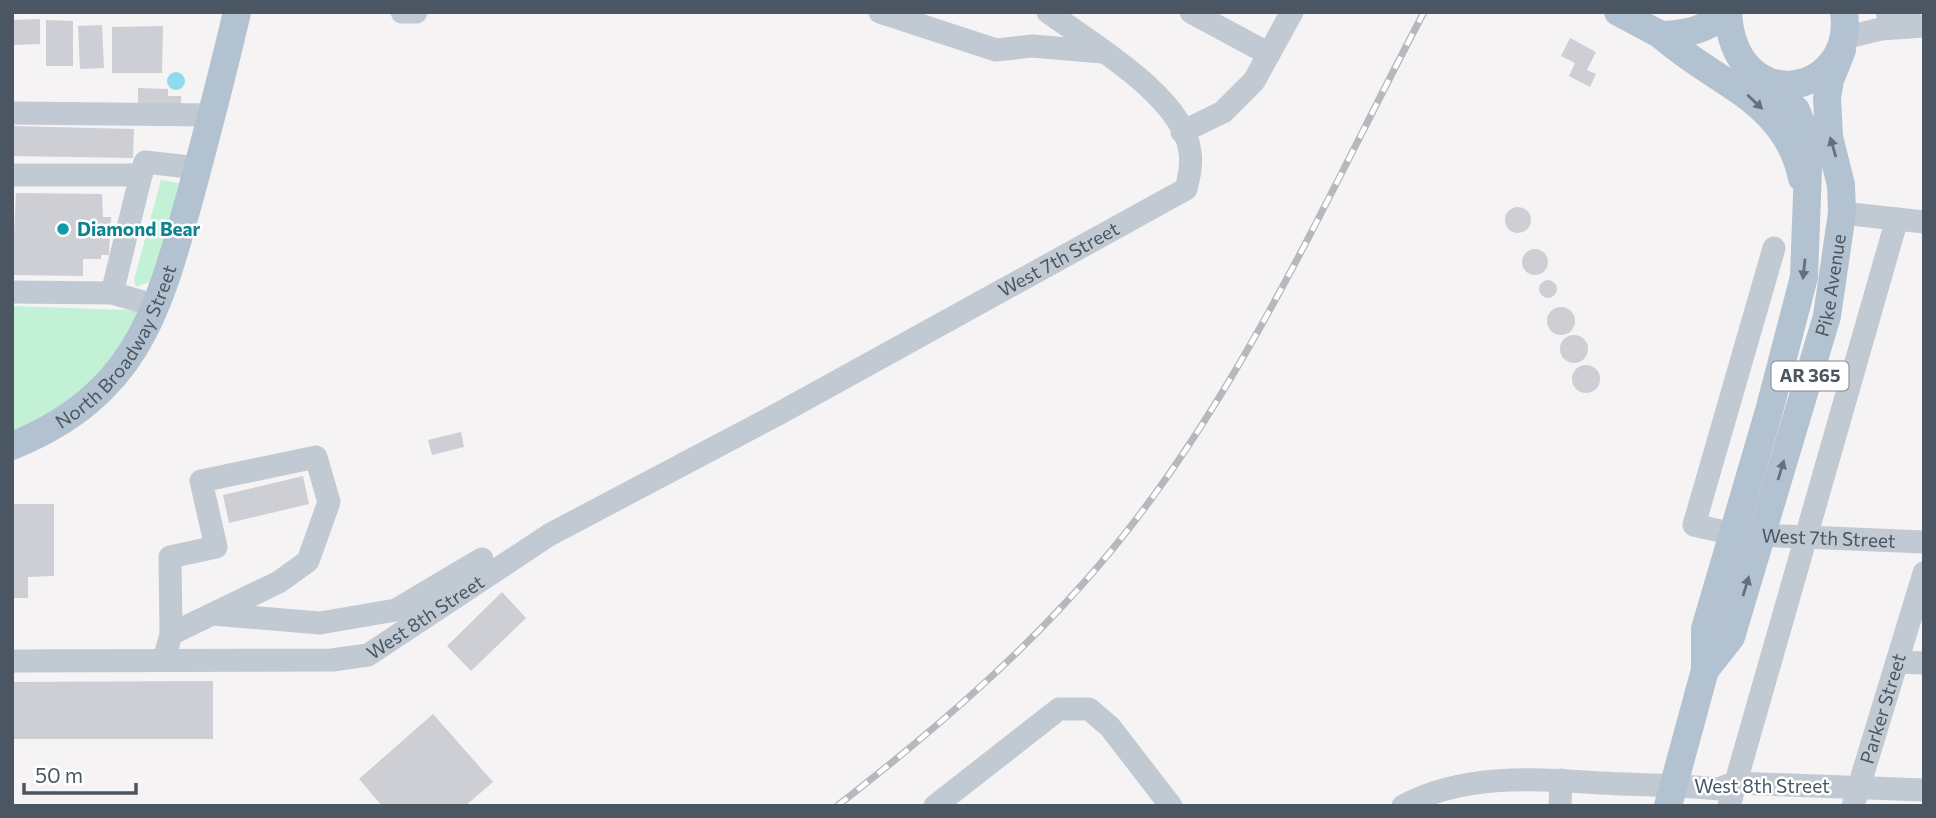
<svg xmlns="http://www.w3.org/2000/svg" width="1936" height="818" viewBox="0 0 1936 818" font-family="Commissioner,sans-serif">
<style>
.green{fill:#c3f1d5}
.water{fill:#90daee}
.building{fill:#cdcfd5}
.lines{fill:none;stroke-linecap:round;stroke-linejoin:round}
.minor{stroke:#c1cad2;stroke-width:23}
.major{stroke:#b3c2d1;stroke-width:28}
.rail-casing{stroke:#b5b8bd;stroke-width:7}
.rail{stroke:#fff;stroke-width:4.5;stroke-dasharray:13;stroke-linecap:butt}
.oneway{fill:#64717d}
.culture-dot{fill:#0f9aa8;stroke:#fff;stroke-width:2.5}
.labels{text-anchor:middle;stroke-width:5;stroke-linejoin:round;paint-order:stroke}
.shield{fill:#fff;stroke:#808990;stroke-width:2}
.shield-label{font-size:18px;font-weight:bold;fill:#4a5661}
.culture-label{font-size:19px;font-weight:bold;fill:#0d838f;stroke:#fff;text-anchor:start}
.street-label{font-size:19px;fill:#4a5661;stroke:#fff}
</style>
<rect width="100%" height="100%" fill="#f5f3f3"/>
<path class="green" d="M 161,180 L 183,184 L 157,279 L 136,287 L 134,280 Z
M 12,306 L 129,310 L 147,312 L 98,382 L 12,436 Z"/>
<path class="water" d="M167 81a9 9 0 1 1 18 0a9 9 0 1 1-18 0Z"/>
<path class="building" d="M 40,19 L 40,44 L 12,45 L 12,20 Z
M 46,20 L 73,21 L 73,66 L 46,66 Z
M 102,25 L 104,68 L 80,69 L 78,26 Z
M 163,26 L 162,73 L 112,73 L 112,27 Z
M 1570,38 L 1596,52 L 1587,70 L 1596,74 L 1590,87 L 1569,76 L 1575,63 L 1561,56 Z
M 138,88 L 168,89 L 168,96 L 181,96 L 181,108 L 138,107 Z
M 12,126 L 134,129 L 133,158 L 12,156 Z
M 16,193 L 102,194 L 103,217 L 111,217 L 109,255 L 101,255 L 101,259 L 83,259 L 83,276 L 12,275 Z
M1505 220a13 13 0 1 1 26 0a13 13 0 1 1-26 0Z
M1522 262a13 13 0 1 1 26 0a13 13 0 1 1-26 0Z
M1539 289a9 9 0 1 1 18 0a9 9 0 1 1-18 0Z
M1547 321a14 14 0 1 1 28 0a14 14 0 1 1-28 0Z
M1560 349a14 14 0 1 1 28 0a14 14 0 1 1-28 0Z
M1572 379a14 14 0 1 1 28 0a14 14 0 1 1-28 0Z
M 461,432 L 464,447 L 432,455 L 428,440 Z
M 303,476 L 309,504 L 229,523 L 223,495 Z
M 12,504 L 54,504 L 54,576 L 28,577 L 28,598 L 12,598 Z
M 502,592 L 526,618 L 471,671 L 447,646 Z
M 213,681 L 213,739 L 12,739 L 12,682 Z
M 433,714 L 493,782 L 465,806 L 382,806 L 359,779 Z"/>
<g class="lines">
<g class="minor">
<path d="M 402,12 L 416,12"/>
<path d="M 880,12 L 996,50 L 1032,46 L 1103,52"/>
<path d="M 1191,12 L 1269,54"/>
<path d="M 1887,12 L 1909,12"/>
<path d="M 1844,38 L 1881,29 L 1924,26"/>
<path d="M 12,113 L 212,115"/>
<path d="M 1182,132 L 1223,112 L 1254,81 L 1292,12"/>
<path d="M 12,175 L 141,175"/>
<path d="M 1842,213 L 1924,222"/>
<path id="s1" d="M 1774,248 L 1694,525 L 1733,534 L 1924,542"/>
<path d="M 12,292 L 112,293"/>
<path d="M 157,306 L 112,293 L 141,175 L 145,162 L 198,168"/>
<path d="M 213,614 L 320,623 L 396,610 L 482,559"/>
<path d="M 164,660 L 171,634 L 279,582 L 308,561 L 329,502 L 316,457 L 201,481 L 216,547 L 170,557 L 171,634"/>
<path id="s2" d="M 12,661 L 332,660 L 368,655 L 549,535 L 780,413 L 1186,189 C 1189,178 1192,164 1190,152 C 1184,97 1090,43 1048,12"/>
<path d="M 1897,662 L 1924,663"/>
<path d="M 935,806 L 1059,709 L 1089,709 L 1110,727 L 1171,806"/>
<path d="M 1403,806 C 1464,773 1535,779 1600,783 C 1640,785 1679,785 1719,789 L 1734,783 L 1924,790"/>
<path d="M 1560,806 L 1561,780"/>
<path d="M 1729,806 L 1897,219"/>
<path id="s3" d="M 1853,806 L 1924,573"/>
</g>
<g class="major">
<path d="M 1618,12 L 1678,44"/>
<path d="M 1728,12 C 1734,120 1856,97 1844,12"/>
<path d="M 1661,35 C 1712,82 1786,99 1802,178"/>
<path d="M 1661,35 C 1688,34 1706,30 1727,12"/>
<path id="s4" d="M 12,446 C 137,395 158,312 191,193 C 207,133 223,73 237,12"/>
<path id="s5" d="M 1705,670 L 1731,637 L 1827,316 L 1842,213 L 1841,185 L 1829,137 L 1827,98 L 1830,80 L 1842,50"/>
<path d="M 1668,806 L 1705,670 L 1705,629 L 1769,411 L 1804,277 L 1809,142 L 1796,110 L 1759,77"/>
</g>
<g class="rail-casing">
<path id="rail" d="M 837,806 C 936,729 1031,648 1111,551 C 1242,392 1328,194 1424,12"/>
</g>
<use href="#rail" class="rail"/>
</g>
<defs><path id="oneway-solid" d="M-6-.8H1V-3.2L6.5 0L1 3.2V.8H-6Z" transform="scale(1.75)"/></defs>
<g class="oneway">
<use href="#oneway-solid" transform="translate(1755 102) rotate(43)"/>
<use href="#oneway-solid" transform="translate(1833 147) rotate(-106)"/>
<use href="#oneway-solid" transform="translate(1804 269) rotate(96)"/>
<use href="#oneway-solid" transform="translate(1781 470) rotate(-73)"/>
<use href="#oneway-solid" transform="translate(1746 586) rotate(-73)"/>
</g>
<circle class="culture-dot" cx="63" cy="229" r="7"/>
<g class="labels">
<rect class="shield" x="1771.5" y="361.5" width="77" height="29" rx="5"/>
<g class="shield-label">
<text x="1810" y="382">AR 365</text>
</g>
<g class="culture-label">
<text x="77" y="236">Diamond Bear</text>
</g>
<g class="street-label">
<text dy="7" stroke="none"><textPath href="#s2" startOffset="1153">West 7th Street</textPath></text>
<text dy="7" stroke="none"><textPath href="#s5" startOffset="408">Pike Avenue</textPath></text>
<text dy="7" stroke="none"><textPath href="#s4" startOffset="150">North Broadway Street</textPath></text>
<text dy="7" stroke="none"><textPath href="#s1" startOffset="424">West 7th Street</textPath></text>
<text dy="7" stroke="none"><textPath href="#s2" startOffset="425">West 8th Street</textPath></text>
<text dy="7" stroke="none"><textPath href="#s3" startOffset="102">Parker Street</textPath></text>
<text x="1762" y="793">West 8th Street</text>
</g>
</g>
<rect width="1936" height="818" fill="none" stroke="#4a5661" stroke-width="28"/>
<path d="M24 783v10h112v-10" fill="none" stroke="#4a5661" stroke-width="3.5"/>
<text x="35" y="783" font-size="21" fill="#4a5661" stroke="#ffffff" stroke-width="5" paint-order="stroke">50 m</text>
</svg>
